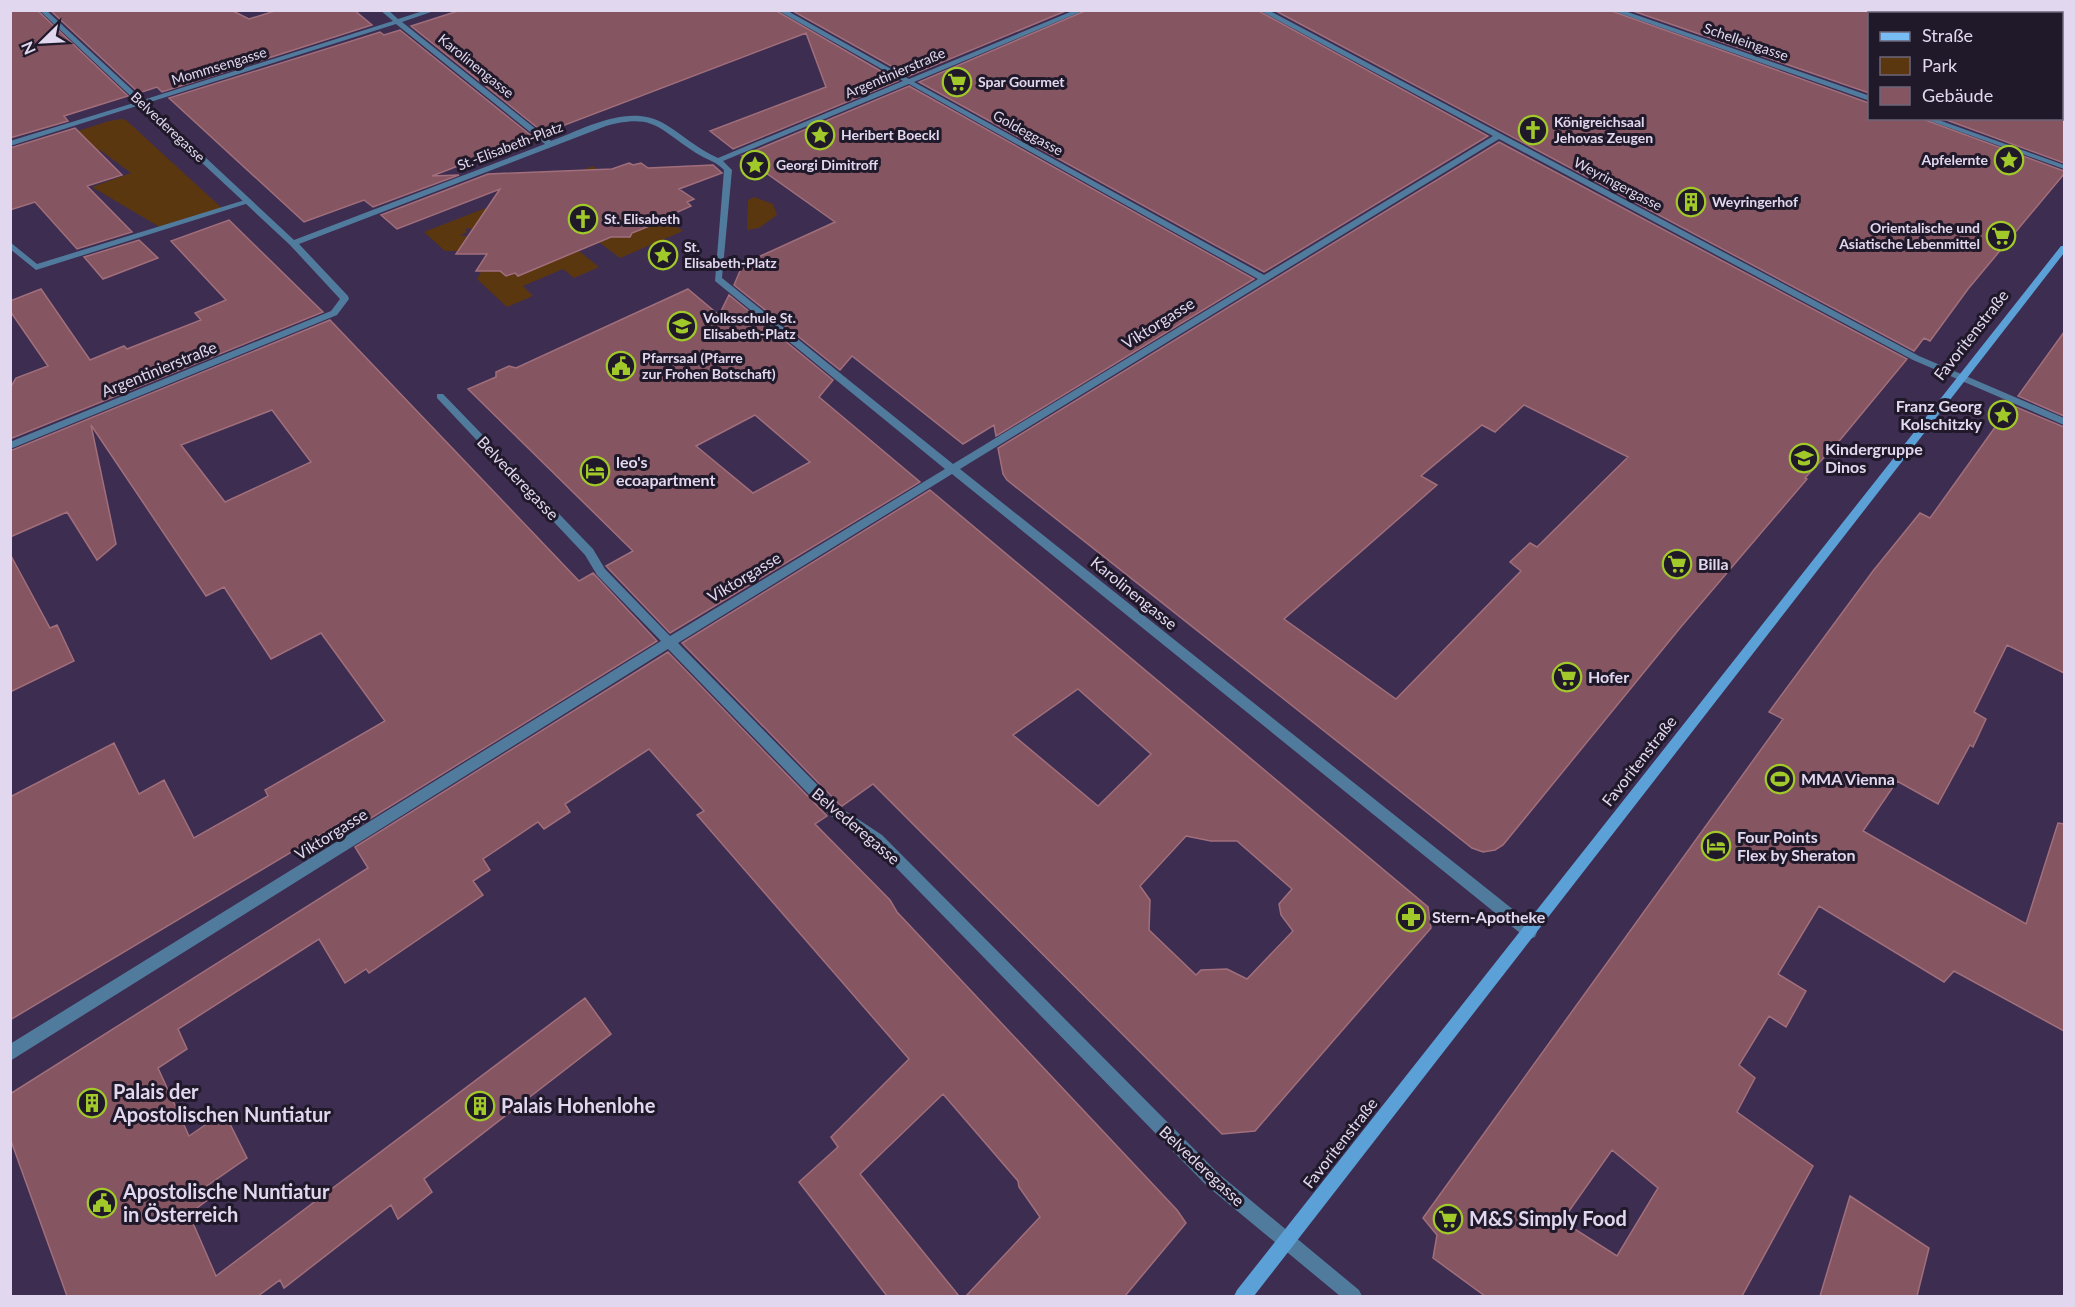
<svg xmlns="http://www.w3.org/2000/svg" width="2075" height="1307" viewBox="0 0 2075 1307" font-family="Lato,sans-serif">
<style>
.green{fill:#5b3710}
.building{fill:#855561;stroke:#a16f7b;stroke-width:1.5;fill-rule:evenodd}
.lines{fill:none;stroke-linecap:round;stroke-linejoin:round}
.lane{fill:#517b9d;fill-rule:evenodd}
.street{fill:#517b9d;fill-rule:evenodd}
.secondary{fill:#5ba1d7;fill-rule:evenodd}
.primary{fill:#77bdf4;fill-rule:evenodd}
.labels{text-anchor:middle;stroke-width:6;stroke-linejoin:round;paint-order:stroke}
.far-street-label{font-size:14px;fill:#e1d8ef;stroke:#20192a}
.far-poi-label{font-size:14px;font-weight:bold;fill:#e1d8ef;stroke:#20192a;text-anchor:start}
.street-label{font-size:16px;fill:#e1d8ef;stroke:#20192a}
.poi-label{font-size:16px;font-weight:bold;fill:#e1d8ef;stroke:#20192a;text-anchor:start}
.near-poi-label{font-size:20px;font-weight:bold;fill:#e1d8ef;stroke:#20192a;text-anchor:start}
</style>
<rect width="100%" height="100%" fill="#3d2d51"/>
<path class="green" d="M 122,119 L 126,120 L 224,210 L 163,229 L 92,187 L 131,173 L 100,150 L 70,160 L 10,153 L 109,121 Z
M 593,166 L 598,170 L 482,226 L 472,230 L 469,228 L 465,229 L 467,232 L 460,236 L 467,236 L 477,245 L 468,251 L 445,251 L 424,232 Z
M 754,197 L 773,204 L 777,215 L 759,228 L 747,230 L 748,200 Z
M 662,221 L 669,221 L 683,231 L 620,258 L 599,242 L 601,238 L 626,234 L 625,237 L 630,237 L 632,233 Z
M 571,250 L 574,253 L 579,251 L 599,267 L 574,278 L 563,269 L 523,286 L 533,296 L 507,307 L 477,279 L 485,265 L 493,262 L 506,276 L 516,274 L 518,276 L 523,274 L 521,272 L 546,261 L 549,263 Z"/>
<path class="building" d="M 10,10 L 37,10 L 128,96 L 64,116 L 68,121 L 10,138 Z
M 50,10 L 231,10 L 249,19 L 278,10 L 354,10 L 372,25 L 162,92 L 157,87 L 139,93 Z
M 461,10 L 775,10 L 898,81 L 733,149 L 710,131 L 826,87 L 806,33 L 544,133 L 411,26 Z
M 791,10 L 1068,10 L 909,76 Z
M 1087,10 L 1257,10 L 1488,136 L 1264,272 L 919,82 Z
M 1274,10 L 1609,10 L 1869,103 L 1869,118 L 1920,118 L 2064,171 L 2064,174 L 1968,289 L 1930,341 L 1924,338 L 1914,351 Z
M 1630,10 L 1869,10 L 1869,93 Z
M 400,30 L 533,137 L 432,176 L 459,175 L 373,207 L 364,200 L 304,222 L 169,98 L 380,32 L 384,35 Z
M 909,86 L 1254,279 L 996,436 L 994,425 L 963,444 L 852,356 L 840,370 L 734,285 L 743,264 L 835,222 L 742,156 Z
M 1941,118 L 2064,118 L 2064,163 Z
M 75,128 L 122,175 L 87,186 L 132,232 L 77,249 L 35,202 L 10,210 L 10,148 Z
M 1499,142 L 1907,359 L 1840,440 L 1805,478 L 1807,479 L 1680,628 L 1503,845 L 1495,850 L 1483,852 L 1472,848 L 1007,480 L 1003,474 L 998,448 ZM 1524,405 L 1628,457 L 1537,547 L 1530,543 L 1510,562 L 1521,571 L 1396,699 L 1284,619 L 1437,485 L 1421,476 L 1482,425 L 1495,432 Z
M 629,163 L 633,165 L 641,163 L 648,168 L 713,165 L 722,173 L 679,189 L 694,199 L 687,202 L 691,206 L 673,214 L 669,221 L 662,221 L 632,233 L 630,237 L 611,237 L 518,276 L 515,273 L 506,276 L 500,271 L 476,271 L 487,254 L 456,254 L 500,189 L 397,229 L 381,215 L 488,174 L 612,169 Z
M 229,220 L 323,312 L 10,439 L 10,388 L 16,378 L 48,366 L 10,311 L 10,301 L 41,289 L 90,360 L 124,346 L 127,349 L 201,320 L 195,313 L 226,300 L 171,241 Z
M 139,240 L 158,258 L 103,279 L 84,257 Z
M 688,289 L 719,315 L 729,295 L 833,380 L 819,397 L 920,482 L 670,633 L 606,566 L 633,551 L 468,389 L 496,377 L 496,372 L 509,366 L 516,368 ZM 755,415 L 810,462 L 753,493 L 696,446 Z
M 330,320 L 579,581 L 593,573 L 657,641 L 347,833 L 340,823 L 10,1020 L 10,797 L 114,743 L 139,794 L 164,780 L 194,838 L 268,796 L 265,790 L 385,721 L 321,633 L 271,659 L 224,587 L 206,596 L 91,425 L 116,544 L 97,560 L 67,512 L 10,537 L 10,451 ZM 272,410 L 311,462 L 225,502 L 181,445 Z
M 2064,332 L 2064,416 L 2018,396 Z
M 2011,405 L 2064,427 L 2064,673 L 2007,645 L 1974,712 L 1986,719 L 1973,747 L 1970,745 L 1938,804 L 1897,781 L 1863,831 L 2026,924 L 2058,823 L 2064,824 L 2064,1031 L 1954,971 L 1944,982 L 1819,906 L 1778,974 L 1806,991 L 1786,1027 L 1769,1016 L 1739,1065 L 1755,1078 L 1737,1112 L 1813,1166 L 1742,1296 L 1485,1296 L 1433,1258 L 1437,1235 L 1423,1218 L 1783,719 L 1769,712 L 1873,571 L 1920,513 L 1930,518 ZM 1612,1150 L 1658,1188 L 1617,1256 L 1562,1221 Z
M 930,490 L 1428,907 L 1431,928 L 1255,1131 L 1222,1134 L 873,784 L 842,806 L 839,804 L 682,643 ZM 1078,689 L 1151,754 L 1098,806 L 1013,735 ZM 1186,836 L 1211,841 L 1237,841 L 1292,889 L 1279,904 L 1281,915 L 1293,931 L 1247,979 L 1227,969 L 1201,970 L 1196,975 L 1149,930 L 1150,900 L 1140,886 Z
M 10,554 L 50,628 L 57,625 L 74,661 L 10,692 Z
M 668,652 L 827,816 L 815,824 L 890,900 L 897,912 L 1177,1210 L 1186,1223 L 1125,1296 L 966,1296 L 1040,1217 L 1019,1187 L 1018,1181 L 943,1094 L 860,1174 L 959,1296 L 887,1296 L 799,1182 L 838,1147 L 831,1137 L 909,1059 L 697,815 L 704,811 L 649,749 L 565,804 L 570,812 L 544,829 L 538,822 L 483,859 L 490,870 L 473,881 L 483,895 L 369,973 L 366,969 L 345,983 L 319,939 L 178,1029 L 187,1049 L 158,1068 L 189,1136 L 224,1112 L 247,1158 L 204,1188 L 209,1199 L 189,1214 L 216,1276 L 585,998 L 611,1034 L 424,1179 L 432,1192 L 398,1219 L 391,1205 L 284,1288 L 280,1280 L 258,1296 L 67,1296 L 10,1138 L 10,1094 L 368,868 L 355,847 Z
M 1850,1196 L 1929,1248 L 1917,1296 L 1820,1296 Z"/>
<g class="lines">
<path class="lane" d="M 245,200 L 252,202 L 36,270 L 10,249 L 10,242 L 37,264 Z"/>
<path class="street" d="M 39,10 L 46,10 L 143,100 L 393,21 L 380,10 L 388,10 L 398,19 L 426,10 L 437,10 L 402,22 L 551,141 C 583,129 629,103 663,123 C 682,134 697,149 718,158 L 903,81 L 777,10 L 786,10 L 909,79 L 1075,10 L 1085,10 L 914,82 L 1264,275 L 1493,136 L 1259,10 L 1268,10 L 1919,356 L 2064,418 L 2064,425 L 1913,360 L 1499,139 L 960,469 L 1535,927 L 1537,932 L 1535,937 L 1530,939 L 1525,937 L 952,474 L 678,643 L 838,806 L 882,835 L 1219,1174 L 1359,1290 L 1362,1296 L 1340,1296 L 1207,1186 L 872,843 L 828,814 L 668,649 L 10,1061 L 10,1044 L 661,641 L 597,575 L 585,555 L 437,398 L 437,394 L 443,394 L 593,549 L 605,569 L 670,636 L 945,469 L 715,281 L 724,170 C 716,161 705,159 696,153 C 658,129 655,113 606,126 L 299,244 L 348,296 L 349,299 L 337,315 L 10,449 L 10,442 L 331,311 L 340,299 L 290,245 L 140,105 L 10,146 L 10,141 L 137,102 ZM 396,24 L 545,144 L 294,240 L 147,103 ZM 909,84 L 1258,279 L 953,464 L 722,278 L 732,170 L 723,161 Z
M 1611,10 L 1622,10 L 1870,96 L 1870,101 Z
M 1922,118 L 1933,118 L 2064,165 L 2064,169 Z"/>
<path class="secondary" d="M 2061,246 L 2064,246 L 2064,253 L 1254,1296 L 1234,1296 L 1237,1290 Z"/>
<path class="primary" d="M 1981,10 L 1994,10 L 2001,14 L 1988,14 Z
M 2016,10 L 2029,10 L 2036,14 L 2023,14 Z
M 2045,10 L 2064,12 L 2064,16 L 2062,14 Z
M 2062,27 L 2064,27 L 2064,32 L 2062,32 Z"/>
</g>
<defs>
<g id="supermarket-ring" transform="scale(1.5)"><circle r="9.5" fill="#20192a" stroke="#a1c92a" stroke-width="1.5"/><path d="M-6-5.5h2.5l.6 2H6L4.5 2H-2.5L-4.4-4H-6ZM-1.5 3.2a1.3 1.3 0 1 0 .1 0ZM3 3.2a1.3 1.3 0 1 0 .1 0Z" fill="#a1c92a"/></g>
<g id="church-ring" transform="scale(1.5)"><circle r="9.5" fill="#20192a" stroke="#a1c92a" stroke-width="1.5"/><path d="M-1.2-6h2.4v3.5h3.3v2.4h-3.3V6h-2.4V-.1h-3.3v-2.4h3.3Z" fill="#a1c92a"/></g>
<g id="sight-ring" transform="scale(1.5)"><circle r="9.5" fill="#20192a" stroke="#a1c92a" stroke-width="1.5"/><path d="M0-6L1.8-2.2L6-1.7L2.9 1.2L3.7 5.4L0 3.3L-3.7 5.4L-2.9 1.2L-6-1.7L-1.8-2.2Z" fill="#a1c92a"/></g>
<g id="building-ring" transform="scale(1.5)"><circle r="9.5" fill="#20192a" stroke="#a1c92a" stroke-width="1.5"/><path d="M-4-6H4V6H1V3H-1V6H-4ZM-2.5-4.3h1.7v1.8h-1.7ZM.8-4.3h1.7v1.8H.8ZM-2.5-1h1.7V.8h-1.7ZM.8-1h1.7V.8H.8Z" fill="#a1c92a"/></g>
<g id="school-ring" transform="scale(1.5)"><circle r="9.5" fill="#20192a" stroke="#a1c92a" stroke-width="1.5"/><path d="M0-5L7-2L0 1L-7-2ZM-4 1L0 2.5L4 1V4Q0 6-4 4Z" fill="#a1c92a"/></g>
<g id="civic-ring" transform="scale(1.5)"><circle r="9.5" fill="#20192a" stroke="#a1c92a" stroke-width="1.5"/><path d="M-.6-6.5H3V-4.5H.6V-3L4-1V1h2V6H-6V1h2V-1L-.6-3ZM-1.2 2.5V6h2.4V2.5Z" fill="#a1c92a"/></g>
<g id="hotel-ring" transform="scale(1.5)"><circle r="9.5" fill="#20192a" stroke="#a1c92a" stroke-width="1.5"/><path d="M-6-4.5h1.5V1H6V5H4.5V3h-9V5H-6ZM-4 0a1.8 1.8 0 1 1 3.6 0ZM.5 0V-2.5h3Q6-2.5 6 0Z" fill="#a1c92a"/></g>
<g id="stadium-ring" transform="scale(1.5)"><circle r="9.5" fill="#20192a" stroke="#a1c92a" stroke-width="1.5"/><path d="M0-5a6.5 5 0 1 0 0 10a6.5 5 0 1 0 0-10ZM-3.5-1.8h7v3.6h-7Z" fill="#a1c92a"/></g>
<g id="pharmacy-ring" transform="scale(1.5)"><circle r="9.5" fill="#20192a" stroke="#a1c92a" stroke-width="1.5"/><path d="M-2-6h4v4h4v4h-4v4h-4v-4h-4v-4h4Z" fill="#a1c92a"/></g>
</defs>
<g fill-rule="evenodd">
<use href="#supermarket-ring" x="957" y="82"/>
<use href="#church-ring" x="1533" y="130"/>
<use href="#sight-ring" x="820" y="135"/>
<use href="#sight-ring" x="2009" y="160"/>
<use href="#sight-ring" x="755" y="165"/>
<use href="#building-ring" x="1691" y="202"/>
<use href="#church-ring" x="583" y="219"/>
<use href="#supermarket-ring" x="2001" y="236"/>
<use href="#sight-ring" x="663" y="255"/>
<use href="#school-ring" x="682" y="326"/>
<use href="#civic-ring" x="621" y="366"/>
<use href="#sight-ring" x="2003" y="415"/>
<use href="#school-ring" x="1804" y="458"/>
<use href="#hotel-ring" x="595" y="471"/>
<use href="#supermarket-ring" x="1677" y="564"/>
<use href="#supermarket-ring" x="1567" y="677"/>
<use href="#stadium-ring" x="1780" y="779"/>
<use href="#hotel-ring" x="1716" y="846"/>
<use href="#pharmacy-ring" x="1411" y="917"/>
<use href="#building-ring" x="92" y="1103"/>
<use href="#building-ring" x="480" y="1106"/>
<use href="#civic-ring" x="102" y="1203"/>
<use href="#supermarket-ring" x="1448" y="1219"/>
</g>
<g class="labels">
<g class="far-street-label">
<text transform="translate(1746 42) rotate(19)" y="5">Schelleingasse</text>
<text transform="translate(219 66) rotate(-17)" y="5">Mommsengasse</text>
<text transform="translate(476 66) rotate(39)" y="5">Karolinengasse</text>
<text transform="translate(895 73) rotate(-23)" y="5">Argentinierstraße</text>
<text transform="translate(168 127) rotate(43)" y="5">Belvederegasse</text>
<text transform="translate(1028 133) rotate(29)" y="5">Goldeggasse</text>
<text transform="translate(510 146) rotate(-21)" y="5">St.-Elisabeth-Platz</text>
<text transform="translate(1618 184) rotate(28)" y="5">Weyringergasse</text>
</g>
<g class="far-poi-label">
<text x="978" y="87">Spar Gourmet</text>
<text x="1554" y="127">Königreichsaal<tspan x="1554" dy="16">Jehovas Zeugen</tspan></text>
<text x="841" y="140">Heribert Boeckl</text>
<text x="1988" y="165" text-anchor="end">Apfelernte</text>
<text x="776" y="170">Georgi Dimitroff</text>
<text x="1712" y="207">Weyringerhof</text>
<text x="604" y="224">St. Elisabeth</text>
<text x="1980" y="233" text-anchor="end">Orientalische und<tspan x="1980" dy="16">Asiatische Lebenmittel</tspan></text>
<text x="684" y="252">St.<tspan x="684" dy="16">Elisabeth-Platz</tspan></text>
<text x="703" y="323">Volksschule St.<tspan x="703" dy="16">Elisabeth-Platz</tspan></text>
<text x="642" y="363">Pfarrsaal (Pfarre<tspan x="642" dy="16">zur Frohen Botschaft)</tspan></text>
</g>
<g class="street-label">
<text transform="translate(1158 323) rotate(-32)" y="6">Viktorgasse</text>
<text transform="translate(1971 335) rotate(-52)" y="6">Favoritenstraße</text>
<text transform="translate(159 369) rotate(-22)" y="6">Argentinierstraße</text>
<text transform="translate(518 478) rotate(46)" y="6">Belvederegasse</text>
<text transform="translate(744 577) rotate(-31)" y="6">Viktorgasse</text>
<text transform="translate(1134 593) rotate(39)" y="6">Karolinengasse</text>
<text transform="translate(1639 761) rotate(-52)" y="6">Favoritenstraße</text>
<text transform="translate(856 826) rotate(40)" y="6">Belvederegasse</text>
<text transform="translate(331 834) rotate(-32)" y="6">Viktorgasse</text>
<text transform="translate(1340 1143) rotate(-52)" y="6">Favoritenstraße</text>
<text transform="translate(1202 1166) rotate(43)" y="6">Belvederegasse</text>
</g>
<g class="poi-label">
<text x="1982" y="412" text-anchor="end">Franz Georg<tspan x="1982" dy="18">Kolschitzky</tspan></text>
<text x="1825" y="455">Kindergruppe<tspan x="1825" dy="18">Dinos</tspan></text>
<text x="616" y="468">leo's<tspan x="616" dy="18">ecoapartment</tspan></text>
<text x="1698" y="570">Billa</text>
<text x="1588" y="683">Hofer</text>
<text x="1801" y="785">MMA Vienna</text>
<text x="1737" y="843">Four Points<tspan x="1737" dy="18">Flex by Sheraton</tspan></text>
<text x="1432" y="923">Stern-Apotheke</text>
</g>
<g class="near-poi-label">
<text x="113" y="1099">Palais der<tspan x="113" dy="23">Apostolischen Nuntiatur</tspan></text>
<text x="501" y="1113">Palais Hohenlohe</text>
<text x="123" y="1199">Apostolische Nuntiatur<tspan x="123" dy="23">in Österreich</tspan></text>
<text x="1469" y="1226">M&amp;S Simply Food</text>
</g>
</g>
<rect width="2075" height="1307" fill="none" stroke="#e1d8ef" stroke-width="24"/>
<rect x="1868" y="12" width="195" height="108" fill="#20192a" stroke="#6d6579" stroke-width="1.5"/>
<rect x="1880" y="32" width="30" height="9" fill="#77bdf4" stroke="#6d6579" stroke-width="1.5"/>
<text x="1922" y="42" font-size="18" fill="#e1d8ef">Straße</text>
<rect x="1880" y="57" width="30" height="18" fill="#5b3710" stroke="#6d6579" stroke-width="1.5"/>
<text x="1922" y="72" font-size="18" fill="#e1d8ef">Park</text>
<rect x="1880" y="87" width="30" height="18" fill="#855561" stroke="#6d6579" stroke-width="1.5"/>
<text x="1922" y="102" font-size="18" fill="#e1d8ef">Gebäude</text>
<g transform="translate(42 42) rotate(246)" stroke="#20192a" stroke-width="4.5" paint-order="stroke">
<path d="M0-4.5L10 22L0 15L-10 22Z" fill="#e1d8ef"/>
<text y="-9" font-size="16" font-weight="bold" text-anchor="middle" fill="#e1d8ef">N</text>
</g>
</svg>
